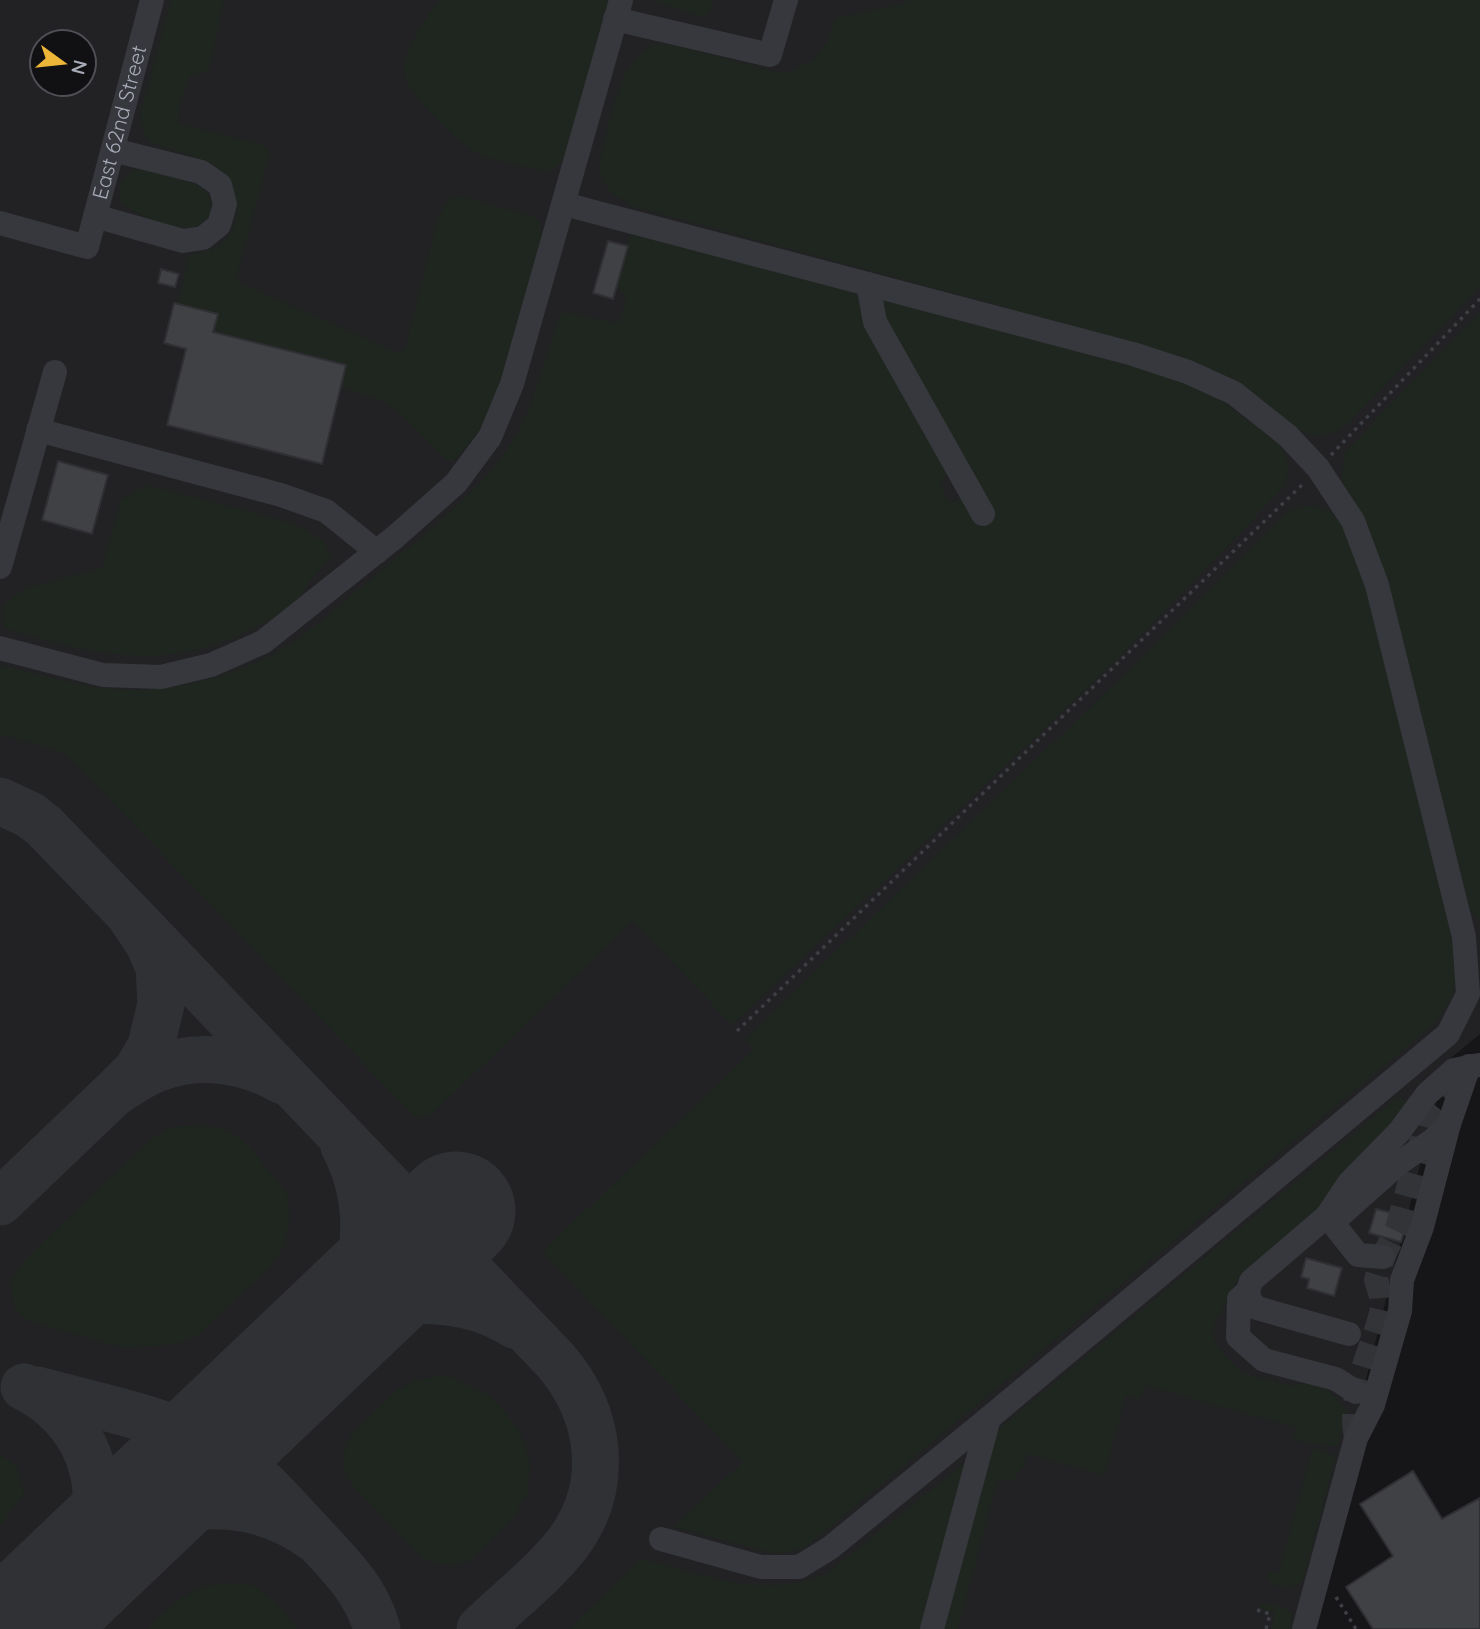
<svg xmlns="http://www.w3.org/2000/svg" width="1480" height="1629" viewBox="0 0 1480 1629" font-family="Quicksand,sans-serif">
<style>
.built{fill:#222225;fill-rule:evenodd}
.green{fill:#1e261f}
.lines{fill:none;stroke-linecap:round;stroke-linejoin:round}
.taxiway{stroke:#303135;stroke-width:47}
.runway{stroke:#303135;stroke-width:119}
.building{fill:#404145;stroke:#303034;stroke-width:2}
.minor-tunnel{stroke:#333438;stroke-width:24;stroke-dasharray:24 12;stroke-linecap:butt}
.path{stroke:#3d3f44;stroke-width:3.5;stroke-dasharray:3.5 5;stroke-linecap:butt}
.minor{stroke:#37383d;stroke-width:24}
.labels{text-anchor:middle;stroke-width:7;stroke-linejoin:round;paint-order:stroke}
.street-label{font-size:21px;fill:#a8acb8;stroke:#111113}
</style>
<rect width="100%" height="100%" fill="#161618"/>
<path class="built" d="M 0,0 L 1480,0 L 1480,1034 L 1446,1062 L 1303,1629 L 0,1629 ZM 42,42 L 84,42 L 84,84 L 42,84 Z"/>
<path class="green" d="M 171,0 L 224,0 L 211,63 L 208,70 L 189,77 L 180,103 L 178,124 L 262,144 L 267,148 L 269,155 L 237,276 L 238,282 L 401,354 L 406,345 L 439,215 L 449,199 L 460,196 L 534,217 L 540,223 L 543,235 L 496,403 L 471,442 L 455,460 L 448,460 L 441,455 L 401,414 L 383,401 L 341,387 L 346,365 L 213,332 L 217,314 L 178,304 L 189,254 C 197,252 209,251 216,247 C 247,230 241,179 211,164 C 192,154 169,150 149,142 L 143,130 L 140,116 Z
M 439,0 L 608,0 L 567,153 C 561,163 557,170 546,172 C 530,168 485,159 473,151 C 456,140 405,92 404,72 C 403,48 427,18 439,0 Z
M 650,0 L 714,0 L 709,14 L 702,17 Z
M 909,0 L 1480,0 L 1480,287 L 1349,423 C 1313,451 1295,427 1266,404 L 1008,308 L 635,207 C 615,197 602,189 599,165 C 608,132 617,56 655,45 C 660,44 666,45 671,44 L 771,71 L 789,72 L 815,59 L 827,42 L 835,18 L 902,4 Z
M 138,169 L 147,170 C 161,174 193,181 203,189 C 222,205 206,230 184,228 C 162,226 136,215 120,201 C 118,186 123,173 138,169 Z
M 631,230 L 851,288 L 856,293 L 868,322 L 950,468 L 941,485 L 947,501 L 953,502 L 963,497 L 972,512 L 978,514 L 984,523 L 990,518 L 879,318 L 876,310 L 881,298 L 1022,334 L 1186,382 L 1219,399 L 1281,445 L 1288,464 L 1287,479 L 1283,488 L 1123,654 L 732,1025 L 633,921 L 431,1115 L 419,1118 L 414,1116 L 65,753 L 0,734 L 0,667 L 3,665 C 53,678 102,694 154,689 C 191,685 228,676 262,660 C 303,640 337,607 372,578 C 422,536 486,490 518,432 C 536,398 545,359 557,322 L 561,314 L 567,312 L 615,323 L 620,321 L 626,296 L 617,287 Z
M 1480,312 L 1480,922 L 1470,910 L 1390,599 L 1341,479 L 1345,452 Z
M 147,485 L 278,519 L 300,527 L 323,541 L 332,557 C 325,565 317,573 310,581 C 307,586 305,591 302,595 C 288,612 264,624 244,633 C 160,672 94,654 9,630 L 3,625 L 3,605 L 26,588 L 102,568 L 121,499 Z
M 1314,505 L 1330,511 L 1341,522 L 1367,588 L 1457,949 C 1459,984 1455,997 1433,1025 L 805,1548 L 776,1554 L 677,1528 L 675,1525 L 743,1462 L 545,1255 L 546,1248 L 754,1050 L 745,1039 L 1160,640 L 1287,513 L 1299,507 Z
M 1402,1097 L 1407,1102 L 1340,1190 L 1239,1277 L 1214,1325 L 1213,1337 L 1224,1355 L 1240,1372 L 1289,1386 L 1303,1383 L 1324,1385 L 1348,1411 L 1338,1446 L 1319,1445 L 1293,1440 L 1297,1428 L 1145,1385 L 1140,1399 L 1126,1396 L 1104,1475 L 1027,1454 L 1024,1466 L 1012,1481 L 998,1478 L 958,1629 L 938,1629 L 995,1432 L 1392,1102 Z
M 201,1125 L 228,1130 L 249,1146 L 287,1193 L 290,1217 L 284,1246 L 270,1267 L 199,1334 L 177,1344 L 125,1348 L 28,1321 L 14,1307 L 10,1281 L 24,1260 L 151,1139 L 173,1127 Z
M 447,1375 L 491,1396 L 519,1429 L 530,1462 L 528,1491 L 514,1518 L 471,1560 L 456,1565 L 439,1564 L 422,1558 L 352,1485 L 343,1465 L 345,1447 L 352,1433 L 397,1390 L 416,1380 Z
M 1312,1449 C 1321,1449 1327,1454 1336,1456 L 1303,1581 C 1293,1591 1264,1589 1267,1571 L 1279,1573 Z
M 0,1455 L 17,1466 L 24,1494 L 0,1526 Z
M 973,1456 L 929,1629 L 568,1629 L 641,1559 C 702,1574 768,1602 829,1572 Z
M 230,1583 L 253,1585 L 277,1603 L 298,1629 L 147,1629 C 177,1600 186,1587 230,1583 Z
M 1265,1603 C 1283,1607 1297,1606 1291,1629 L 1271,1629 L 1275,1613 L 1262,1609 L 1259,1605 Z"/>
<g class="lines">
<path class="taxiway" d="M 0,801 L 30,815 L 44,826 L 129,914 L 149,944 L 159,968 L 161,1004 L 151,1046 L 137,1070 L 113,1094 C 127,1085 140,1075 156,1069 C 198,1052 244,1059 283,1081
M 129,914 L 556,1361 C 601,1414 611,1485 568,1543 C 543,1575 509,1601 480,1629
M 344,1146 C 367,1190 372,1247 348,1292 C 336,1313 319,1334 305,1354 C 322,1341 338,1325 358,1316 C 405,1292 470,1297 514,1325
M 0,1202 L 113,1094
M 24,1387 C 85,1417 114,1486 84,1549 C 74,1572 55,1590 38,1609 C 51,1599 64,1589 76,1578 C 96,1560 115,1539 138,1526 C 195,1494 264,1501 316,1540
M 37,1390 C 99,1407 176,1420 229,1456 C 262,1477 287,1509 314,1537 C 341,1566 366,1590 377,1629"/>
<path class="runway" d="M 17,1629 L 456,1211"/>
</g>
<path class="building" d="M 608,241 L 628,246 L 613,299 L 593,293 Z
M 161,269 L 179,274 L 175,287 L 158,283 Z
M 174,303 L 218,314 L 213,332 L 346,365 L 322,464 L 167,425 L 186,349 L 164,343 Z
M 58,461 L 108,475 L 92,534 L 42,520 Z
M 1376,1209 L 1409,1217 L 1401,1242 L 1369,1233 Z
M 1306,1258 L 1342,1268 L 1334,1296 L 1307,1288 L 1309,1279 L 1301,1277 Z
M 1413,1471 L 1442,1519 L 1480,1498 L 1480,1629 L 1373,1629 L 1346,1587 L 1393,1556 L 1360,1504 Z"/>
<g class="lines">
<path class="minor-tunnel" d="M 1356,1438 C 1347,1392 1372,1352 1382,1309 L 1381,1296 L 1376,1280 L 1383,1257 L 1397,1228 L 1429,1114 L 1459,1077"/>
<path class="path" d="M 1331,455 L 1480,299
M 737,1031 L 1304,483
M 1336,1597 L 1356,1629
M 1257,1610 L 1270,1614 L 1266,1629"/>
<g class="minor">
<path d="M 615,19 L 770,55 L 786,0"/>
<path d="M 564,204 L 1133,354 L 1188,372 L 1234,393 L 1288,436 L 1318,468 L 1353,521 L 1377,585 L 1464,937 L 1468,994 L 1448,1034 L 989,1418 L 830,1548 L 799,1567 L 761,1567 L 661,1539"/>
<path d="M 95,216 L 183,241 L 203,238 L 219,225 L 225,204 L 220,185 L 201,172 L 113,150"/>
<path id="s1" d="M 0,223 L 87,247 L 152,0"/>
<path d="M 868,284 L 875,322 L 983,514"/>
<path d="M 38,430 L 281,495 L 326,511 L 377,552"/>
<path d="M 0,567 L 55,372"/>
<path d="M 0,648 L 103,675 L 161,677 L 211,665 L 263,642 L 395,537 L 456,483 L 490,437 L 512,384 L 621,0"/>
<path d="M 1327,1216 L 1358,1255 L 1383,1257"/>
<path d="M 1335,1220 L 1398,1164 L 1434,1139 L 1449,1124"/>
<path d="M 1247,1292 L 1239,1299 L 1238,1337 L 1264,1360 L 1336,1379 L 1356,1392"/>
<path d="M 1349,1334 L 1257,1308 C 1247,1299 1247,1293 1251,1281 L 1327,1216 L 1349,1183 L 1399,1132 L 1427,1094 L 1454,1070 L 1479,1065"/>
<path d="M 932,1629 L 989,1418"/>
<path d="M 1304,1629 L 1356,1438 L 1373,1405 L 1400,1311 L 1402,1280 L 1422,1227 L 1449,1124 L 1469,1066"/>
</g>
</g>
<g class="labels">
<g class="street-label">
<text dy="7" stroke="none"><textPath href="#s1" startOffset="219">East 62nd Street</textPath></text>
</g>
</g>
<g transform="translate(63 63) rotate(105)"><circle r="33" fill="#111113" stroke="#4d4f55" stroke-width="2"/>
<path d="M0-5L12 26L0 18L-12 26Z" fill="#eeb638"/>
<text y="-10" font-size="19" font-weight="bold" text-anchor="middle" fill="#a8acb8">N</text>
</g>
</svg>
